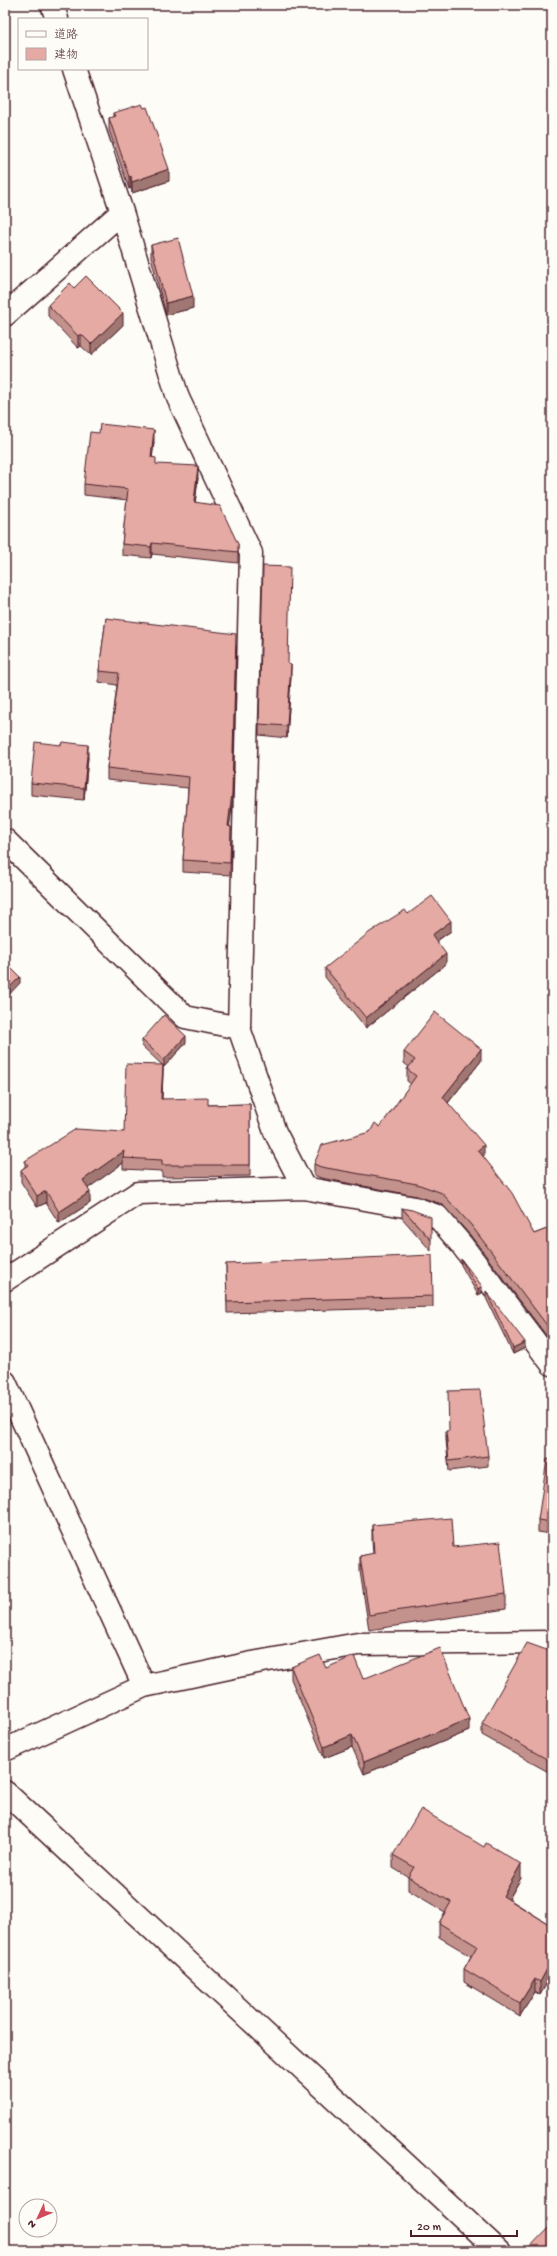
<svg xmlns="http://www.w3.org/2000/svg" width="557" height="2256" viewBox="0 0 557 2256" font-family="'Gochi Hand','Klee One',sans-serif">
<style>
.lines{fill:none;stroke-linecap:round;stroke-linejoin:round}
.street-casing{stroke:#4a1f2b;stroke-width:25}
.street{stroke:#fdfcf7;stroke-width:22}
.wall{fill:#c4928c;stroke:#4a1f2b}
.shaded-wall{fill:#a07772;stroke:#4a1f2b}
.building{fill:#e4aaa3;stroke:#4a1f2b}
</style>
<rect width="100%" height="100%" fill="#fdfcf7"/>
<filter id="ink" filterUnits="userSpaceOnUse"><feTurbulence type="fractalNoise" baseFrequency=".025" numOctaves="2"/><feDisplacementMap in="SourceGraphic" scale="8" xChannelSelector="R" yChannelSelector="G"/><feConvolveMatrix kernelMatrix="1 2 1 2 8 2 1 2 1" color-interpolation-filters="sRGB"/></filter>
<g filter="url(#ink)">
<g class="lines">
<g class="street-casing">
<path id="street" d="M 52,5 L 57,19
M 74,69 L 122,212 L 178,398 L 251,553 L 239,1028 L 275,1132 L 304,1188
M 5,315 L 122,212
M 5,840 L 185,1017 L 239,1028
M 5,1280 L 138,1193 L 304,1188 L 415,1208 L 437,1216 L 461,1244 L 552,1364
M 5,1382 L 144,1686
M 5,1750 L 144,1686 L 252,1663 L 358,1644 L 552,1642
M 5,1792 L 499,2251"/>
</g>
<use href="#street" class="street"/>
</g>
<path class="wall" d="M 113,113 L 169,181 L 132,193 L 131,188 L 129,189 L 109,130 L 109,118 L 113,117 Z
M 151,245 L 193,308 L 166,315 L 151,257 Z
M 74,288 L 123,325 L 91,355 L 81,346 L 78,348 L 48,316 L 48,305 Z
M 154,442 L 152,457 L 156,464 L 198,478 L 195,502 L 238,544 L 238,563 L 152,554 L 151,558 L 122,555 L 122,544 L 127,500 L 84,495 L 84,484 Z
M 106,618 L 232,806 L 229,826 L 231,827 L 230,875 L 183,872 L 183,860 L 188,788 L 107,780 L 107,768 L 117,685 L 99,682 L 99,671 Z
M 288,664 L 291,676 L 287,738 L 259,735 L 259,724 Z
M 88,757 L 84,800 L 31,795 L 31,783 Z
M 408,914 L 451,931 L 437,941 L 446,964 L 366,1028 L 325,977 L 325,968 Z
M 142,1040 L 186,1043 L 164,1067 L 163,1066 L 162,1099 L 208,1105 L 250,1104 L 250,1176 L 162,1177 L 162,1171 L 123,1169 L 123,1163 L 88,1188 L 90,1203 L 59,1223 L 46,1203 L 37,1207 L 21,1182 L 21,1170 L 25,1167 L 25,1161 L 124,1132 L 162,1065 L 142,1046 Z
M 404,1052 L 481,1061 L 448,1103 L 484,1156 L 483,1157 L 534,1234 L 552,1227 L 552,1343 L 471,1236 L 442,1204 L 417,1196 L 321,1178 L 314,1175 L 314,1164 L 370,1132 L 380,1127 L 411,1084 L 407,1081 L 407,1069 L 409,1067 L 404,1063 Z
M 402,1208 L 431,1240 L 431,1251 L 402,1218 Z
M 461,1259 L 482,1293 L 478,1295 L 461,1265 Z
M 226,1264 L 433,1296 L 433,1307 L 227,1313 Z
M 486,1291 L 525,1348 L 513,1354 L 486,1298 Z
M 446,1431 L 488,1456 L 488,1466 L 449,1471 L 446,1440 Z
M 552,1460 L 552,1534 L 538,1532 L 538,1520 Z
M 372,1525 L 453,1547 L 506,1594 L 506,1609 L 369,1630 L 360,1571 L 360,1556 L 373,1554 L 372,1540 Z
M 552,1652 L 552,1774 L 482,1735 L 482,1723 Z
M 291,1667 L 326,1668 L 363,1679 L 469,1731 L 364,1774 L 352,1747 L 324,1758 L 291,1679 Z
M 393,1855 L 521,1878 L 509,1899 L 552,1926 L 552,1974 L 540,1995 L 535,1992 L 520,2016 L 464,1982 L 464,1969 L 471,1956 L 439,1937 L 439,1923 L 445,1912 L 408,1890 L 408,1877 L 393,1868 Z"/>
<path class="shaded-wall" d="M 169,169 L 169,181 L 132,193 L 132,182 Z
M 131,176 L 131,188 L 129,189 L 129,177 Z
M 193,296 L 193,308 L 166,315 L 166,303 Z
M 123,313 L 123,325 L 91,355 L 91,344 Z
M 81,334 L 81,346 L 78,348 L 78,336 Z
M 154,430 L 154,442 L 151,469 L 151,457 Z
M 198,466 L 198,478 L 194,514 L 194,502 Z
M 152,543 L 152,554 L 151,558 L 151,547 Z
M 236,646 L 232,806 L 228,838 L 228,826 Z
M 291,665 L 291,676 L 287,738 L 287,726 Z
M 88,745 L 88,757 L 84,800 L 84,788 Z
M 451,921 L 451,931 L 432,944 L 432,935 Z
M 446,954 L 446,964 L 366,1028 L 366,1018 Z
M 20,977 L 20,983 L 5,999 L 5,992 Z
M 186,1036 L 186,1043 L 164,1067 L 164,1060 Z
M 481,1049 L 481,1061 L 443,1109 L 443,1097 Z
M 163,1065 L 163,1076 L 161,1111 L 161,1099 Z
M 484,1145 L 484,1156 L 478,1162 L 478,1150 Z
M 124,1151 L 123,1163 L 83,1192 L 83,1180 Z
M 46,1191 L 46,1203 L 37,1207 L 37,1196 Z
M 90,1192 L 90,1203 L 59,1223 L 59,1212 Z
M 482,1286 L 482,1293 L 478,1295 L 478,1289 Z
M 525,1342 L 525,1348 L 513,1354 L 513,1348 Z
M 469,1719 L 469,1731 L 364,1774 L 364,1762 Z
M 352,1735 L 352,1747 L 324,1758 L 324,1747 Z
M 521,1864 L 521,1878 L 503,1909 L 503,1896 Z
M 552,1960 L 552,1974 L 540,1995 L 540,1982 Z
M 535,1979 L 535,1992 L 520,2016 L 520,2003 Z"/>
<path class="building" d="M 142,104 L 144,108 L 147,107 L 169,169 L 132,182 L 131,176 L 129,177 L 109,118 L 115,116 L 113,113 Z
M 178,238 L 193,296 L 166,303 L 151,245 Z
M 86,276 L 123,313 L 91,344 L 81,334 L 78,336 L 48,305 L 70,283 L 74,288 Z
M 100,424 L 154,430 L 151,457 L 156,458 L 156,464 L 198,466 L 194,502 L 220,506 L 238,544 L 238,552 L 152,543 L 151,547 L 122,544 L 128,489 L 84,484 L 90,432 L 99,433 Z
M 263,566 L 290,567 L 288,664 L 291,665 L 287,726 L 259,724 Z
M 106,618 L 236,634 L 232,794 L 228,826 L 231,827 L 230,863 L 183,860 L 189,777 L 107,768 L 119,673 L 99,671 Z
M 35,742 L 61,745 L 62,742 L 88,745 L 84,788 L 31,783 Z
M 432,896 L 451,921 L 432,935 L 446,954 L 366,1018 L 325,968 L 370,932 L 405,910 L 408,914 Z
M 5,962 L 20,977 L 5,992 Z
M 435,1012 L 481,1049 L 443,1097 L 484,1145 L 478,1150 L 512,1193 L 534,1234 L 552,1227 L 552,1332 L 471,1225 L 442,1193 L 417,1184 L 321,1167 L 314,1164 L 322,1145 L 370,1132 L 375,1123 L 380,1127 L 416,1076 L 407,1069 L 415,1060 L 404,1052 Z
M 164,1015 L 186,1036 L 164,1060 L 142,1040 Z
M 126,1064 L 163,1065 L 161,1099 L 208,1098 L 208,1105 L 250,1104 L 250,1165 L 162,1165 L 162,1160 L 123,1158 L 124,1151 L 83,1180 L 90,1192 L 59,1212 L 46,1191 L 37,1196 L 21,1170 L 28,1165 L 25,1161 L 76,1129 L 124,1132 Z
M 402,1208 L 412,1210 L 431,1217 L 431,1240 Z
M 432,1255 L 433,1296 L 227,1302 L 226,1264 Z
M 461,1259 L 482,1286 L 478,1289 Z
M 486,1291 L 525,1342 L 513,1348 Z
M 480,1390 L 488,1456 L 449,1461 L 446,1431 L 449,1431 L 448,1391 Z
M 547,1459 L 552,1460 L 552,1522 L 538,1520 Z
M 451,1518 L 453,1547 L 500,1542 L 506,1594 L 369,1615 L 360,1556 L 374,1553 L 372,1525 Z
M 527,1643 L 552,1652 L 552,1762 L 482,1723 Z
M 440,1648 L 469,1719 L 364,1762 L 352,1735 L 324,1747 L 291,1667 L 320,1655 L 326,1668 L 354,1656 L 363,1679 Z
M 421,1809 L 484,1847 L 486,1843 L 521,1864 L 503,1896 L 552,1926 L 552,1960 L 540,1982 L 535,1979 L 520,2003 L 464,1969 L 477,1946 L 439,1923 L 451,1902 L 408,1877 L 414,1867 L 393,1855 Z
M 552,2224 L 552,2251 L 526,2251 Z"/>
</g>
<rect width="557" height="2256" fill="none" stroke="#fdfcf7" stroke-width="20"/>
<rect x="10" y="10" width="537" height="2236" fill="none" stroke="#4a1f2b" stroke-width="1.5" filter="url(#ink)"/>
<rect x="18" y="18" width="130" height="52" fill="#fdfcf7" stroke="#b5a4a5"/>
<rect x="26" y="31" width="20" height="6" fill="#fdfcf7" stroke="#b5a4a5"/>
<text x="54" y="38" font-size="12" fill="#4a1f2b">道路</text>
<rect x="26" y="48" width="20" height="12" fill="#e4aaa3" stroke="#b5a4a5"/>
<text x="54" y="58" font-size="12" fill="#4a1f2b">建物</text>
<g transform="translate(38 2218) rotate(226)"><circle r="19" fill="#fdfcf7" stroke="#b5a4a5"/>
<path d="M0-3L7 15L0 10L-7 15Z" fill="#d1495b"/>
<text y="-6" font-size="11" font-weight="bold" text-anchor="middle" fill="#4a1f2b">N</text>
</g>
<path d="M411 2230v6h106v-6" fill="none" stroke="#4a1f2b" stroke-width="2"/>
<text x="417" y="2230" font-size="12" fill="#4a1f2b" stroke="#fdfcf7" stroke-width="3" paint-order="stroke">20 m</text>
</svg>
